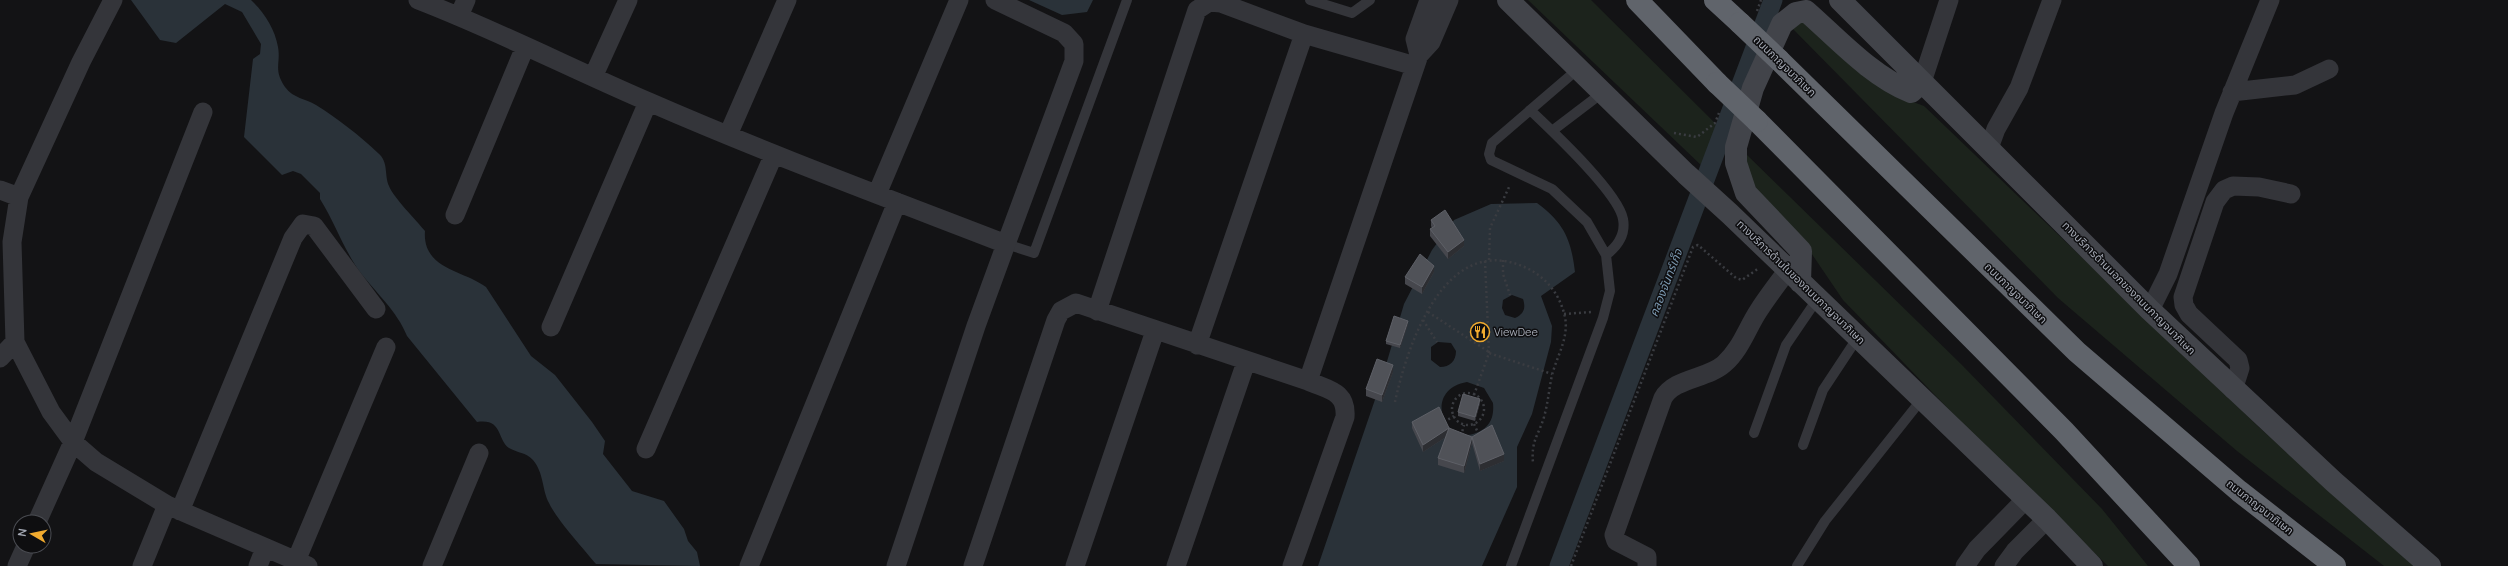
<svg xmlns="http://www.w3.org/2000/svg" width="2508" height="566" viewBox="0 0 2508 566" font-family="Manrope,'Noto Sans Thai',sans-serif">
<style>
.green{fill:#1c231c}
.water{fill:#2a3239;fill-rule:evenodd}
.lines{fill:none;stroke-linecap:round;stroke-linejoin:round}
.canal{stroke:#2a3239;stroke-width:19}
.path{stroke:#3a3c41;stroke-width:2.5;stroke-dasharray:2 3;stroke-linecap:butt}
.service{stroke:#34353a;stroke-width:10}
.minor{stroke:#34353a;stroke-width:19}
.secondary{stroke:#42444a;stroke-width:22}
.motorway{stroke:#60646b;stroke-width:22}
.motorway-bridge{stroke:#60646b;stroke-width:22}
.wall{fill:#46474d}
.shaded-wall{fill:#2d2e32}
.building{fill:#505258;stroke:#5e6067}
.labels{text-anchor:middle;stroke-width:3;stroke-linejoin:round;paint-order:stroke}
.street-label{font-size:11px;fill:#a5aab5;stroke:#0e0e10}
.poi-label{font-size:11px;fill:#a5aab5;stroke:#0e0e10;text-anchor:start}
.water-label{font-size:12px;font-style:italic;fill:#7c99b1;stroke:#0e0e10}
</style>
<rect width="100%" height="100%" fill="#131315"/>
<path class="green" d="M 1528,0 L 1591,0 L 1719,127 L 1703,167 Z
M 1806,18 L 1900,97 L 1924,106 L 2261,429 L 2376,532 L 2417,566 L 2384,566 L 2237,451 L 2058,298 L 1791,27 Z
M 1746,154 L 1961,364 L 2102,509 L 2148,566 L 2108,566 L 1991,453 L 1843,300 L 1801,238 L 1749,184 Z"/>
<path class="water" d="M 131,0 L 251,0 C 264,12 275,29 278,47 C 281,64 273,69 285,87 C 294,99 305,98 316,105 C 337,118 359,135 378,153 C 389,162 384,175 389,186 C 393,197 417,221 425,231 C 422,269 463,270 486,287 L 531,356 L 555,375 L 592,422 L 605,441 L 603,454 L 632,491 L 664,501 L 684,529 L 688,541 L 697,552 L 700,566 L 596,564 C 583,548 557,520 549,503 C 542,490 544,473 533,460 C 526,452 517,453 509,448 C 497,440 503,418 477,422 L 407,336 C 397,311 376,293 360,272 C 344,250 335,223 320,199 L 320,193 L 301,174 L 293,171 L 282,175 L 244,137 L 253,59 L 260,54 L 261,44 L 242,12 L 225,4 L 176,43 L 160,40 Z
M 1029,0 L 1093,0 L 1087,12 L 1062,15 Z
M 1537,203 C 1564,223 1571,239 1575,272 L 1541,296 L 1552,326 L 1551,342 L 1532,414 L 1517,447 L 1517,487 L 1482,566 L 1318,566 L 1380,385 L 1404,304 L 1432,250 L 1454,220 L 1491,204 ZM 1512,295 L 1523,299 C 1526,308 1524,314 1515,318 L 1505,315 L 1502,308 L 1503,300 ZM 1438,342 L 1451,343 L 1456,351 C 1456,361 1450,367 1440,367 L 1431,360 L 1431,347 ZM 1467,382 L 1484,388 L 1493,403 C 1494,414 1492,424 1482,430 C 1446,453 1420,390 1467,382 Z"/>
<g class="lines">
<path class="canal" d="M 1559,566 L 1773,0"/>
<path class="path" d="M 1757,11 L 1761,0
M 1674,133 L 1697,137 L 1715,123 L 1719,113
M 1489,260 L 1490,228 L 1510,185
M 1503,260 L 1503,274 L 1510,295
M 1485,261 L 1489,353
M 1428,312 L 1489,352
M 1564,314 L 1591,312
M 1423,320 L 1437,342
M1452 409a16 16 0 1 1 32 0a16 16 0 1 1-32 0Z
M 1474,395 L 1489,353 L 1552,374
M 1395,402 C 1407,346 1444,234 1522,266 C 1545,275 1560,294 1565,317 C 1569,338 1557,356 1552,375 C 1549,389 1548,403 1544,417 C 1538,437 1531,440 1533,463
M 1444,422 L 1454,416
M 1474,424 L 1479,435
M 1461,436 L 1464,425
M 1571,566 L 1693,247 L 1698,245 L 1736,278 L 1742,280 L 1759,268"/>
<path class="service" d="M 1310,0 L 1352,13 L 1370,0
M 1530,110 C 1551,130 1618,192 1623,219 C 1626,235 1618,246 1606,255
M 1552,131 L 1602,93
M 1006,244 L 1034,253 L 1127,0
M 1754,433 L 1786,345 L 1818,298
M 1803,445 L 1823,390 L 1858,337
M 1511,566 L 1603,318 L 1610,291 L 1606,255 L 1587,222 L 1552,189 L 1491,160 L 1489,154 L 1492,143 L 1578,69
M 1797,566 L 1825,521 L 1922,399"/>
<path class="minor" d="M 113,0 L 81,62 L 19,197 L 12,242 L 15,342 L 51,412 L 73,442 L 96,462 L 167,505 L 308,566
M 418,0 C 496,30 572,69 649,102 C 766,153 887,198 1006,244 L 976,326 L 896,566
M 995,0 L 1064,33 L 1074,44 L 1074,61 L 1006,244
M 459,16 L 466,0
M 1419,55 L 1415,39 L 1429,0
M 593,77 L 628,0
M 1922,82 L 1949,0
M 2232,92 L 2295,85 L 2329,69
M 728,135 L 787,0
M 1989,148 L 1996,129 L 2019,88 L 2052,0
M 0,190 L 19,197
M 877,194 L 959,0
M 455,215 L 525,47
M 2150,310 L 2168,274 L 2224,113 L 2270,0
M 1097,311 L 1197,10 L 1209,2 L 1221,3 L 1304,34 L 1415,66
M 551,327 L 648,102
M 1197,345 L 1304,34
M 0,358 L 15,342
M 1308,381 L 1419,55 L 1431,42 L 1449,0
M 2233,390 L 2240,368 L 2238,360 L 2189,314 L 2184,305 L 2183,297 L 2215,202 L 2224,190 L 2233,186 L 2259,187 L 2291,194
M 646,449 L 774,154
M 180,511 L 293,238 L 303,224 L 314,226 L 376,309
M 37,522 L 73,442 L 203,112
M 296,561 L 386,347
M 17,566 L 26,546
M 142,566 L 167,505
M 258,566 L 265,548
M 432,566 L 479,453
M 749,566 L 897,202
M 973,566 L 1056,320 L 1061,311 L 1076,303 L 1308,381 C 1328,390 1347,391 1345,417 L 1292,566
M 1075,566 L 1155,331
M 1176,566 L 1246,362
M 1647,566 L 1647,557 L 1616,541 L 1614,535 L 1663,398 C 1674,378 1707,379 1724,364 C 1741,349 1747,328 1759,310 C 1768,296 1778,283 1788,270
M 1965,566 L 1977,549 L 2025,500
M 2004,566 L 2015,551 L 2047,519"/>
<path class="secondary" d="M 1508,0 L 1686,174 L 1730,214 L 2047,519 L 2092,566
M 1840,0 L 2150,310 L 2334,482 L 2430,566
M 1800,282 L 1801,251 L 1746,193 L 1736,163 L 1736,147 L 1753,88 L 1782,24 L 1796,13 L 1806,11 C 1838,39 1871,76 1911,92 L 1922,82"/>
<path class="motorway" d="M 1637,0 L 1717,83
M 1715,0 L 1740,23
M 1779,60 L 2077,352 L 2239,491 L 2335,566
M 1757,121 L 2064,431 L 2189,566"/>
<path class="motorway-bridge" d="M 1740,23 L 1779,60
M 1717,83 L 1757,121"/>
</g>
<path class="wall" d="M 1431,220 L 1464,246 L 1448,259 L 1430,236 L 1430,229 L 1432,228 L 1431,226 Z
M 1434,272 L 1422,294 L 1405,284 L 1405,277 Z
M 1408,324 L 1400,348 L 1386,344 L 1386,341 Z
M 1393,372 L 1382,402 L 1366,396 L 1366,389 Z
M 1480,403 L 1475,421 L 1458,416 L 1458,412 Z
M 1412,422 L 1449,428 L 1472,443 L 1464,473 L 1438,465 L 1438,458 L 1446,437 L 1423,452 L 1412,428 Z
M 1472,437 L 1504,461 L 1480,471 L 1472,443 Z"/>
<path class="shaded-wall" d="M 1464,240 L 1464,246 L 1448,259 L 1448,252 Z
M 1434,266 L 1434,272 L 1422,294 L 1422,287 Z
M 1408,321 L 1408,324 L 1400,348 L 1400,345 Z
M 1393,365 L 1393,372 L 1382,402 L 1382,395 Z
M 1480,399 L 1480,403 L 1475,421 L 1475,417 Z
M 1449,428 L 1449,435 L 1423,452 L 1423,445 Z
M 1472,437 L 1472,443 L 1464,473 L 1464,466 Z
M 1504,454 L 1504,461 L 1480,471 L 1480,464 Z"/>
<path class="building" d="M 1445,210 L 1464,240 L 1448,252 L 1430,229 L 1435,226 L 1431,220 Z
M 1420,254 L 1434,266 L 1422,287 L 1405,277 Z
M 1394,316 L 1408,321 L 1400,345 L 1386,341 Z
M 1377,359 L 1393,365 L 1382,395 L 1366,389 Z
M 1463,394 L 1480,399 L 1475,417 L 1458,412 Z
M 1439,407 L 1449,428 L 1423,445 L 1412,422 Z
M 1492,425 L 1504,454 L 1480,464 L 1472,437 Z
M 1449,428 L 1472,437 L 1464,466 L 1438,458 Z"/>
<defs>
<g id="restaurant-ring" transform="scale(1)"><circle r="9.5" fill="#0e0e10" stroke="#f1ab2f" stroke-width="1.5"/><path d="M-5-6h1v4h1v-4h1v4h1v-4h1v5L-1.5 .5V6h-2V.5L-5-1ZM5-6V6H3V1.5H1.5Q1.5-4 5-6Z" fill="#f1ab2f"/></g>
</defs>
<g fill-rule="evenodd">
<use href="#restaurant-ring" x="1480" y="332"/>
</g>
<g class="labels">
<g class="street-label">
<text transform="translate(1785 66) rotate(44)" y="4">ถนนกาญจนาภิเษก</text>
<text transform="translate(1801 282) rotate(44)" y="4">ทางบริการด้านในของถนนกาญจนาภิเษก</text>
<text transform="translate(2129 288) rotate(45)" y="4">ทางบริการด้านนอกของถนนกาญจนาภิเษก</text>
<text transform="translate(2016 293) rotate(44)" y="4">ถนนกาญจนาภิเษก</text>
<text transform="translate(2260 507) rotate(38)" y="4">ถนนกาญจนาภิเษก</text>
</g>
<g class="poi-label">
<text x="1494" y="336">ViewDee</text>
</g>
<g class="water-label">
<text transform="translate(1666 283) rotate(-69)" y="4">คลองจันทร์เก็จ</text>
</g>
</g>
<g transform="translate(32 534) rotate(279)"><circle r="19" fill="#0e0e10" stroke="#4a4c52"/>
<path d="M0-3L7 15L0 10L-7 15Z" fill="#f1ab2f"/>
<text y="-6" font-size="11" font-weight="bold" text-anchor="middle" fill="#a5aab5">N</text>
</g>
</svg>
